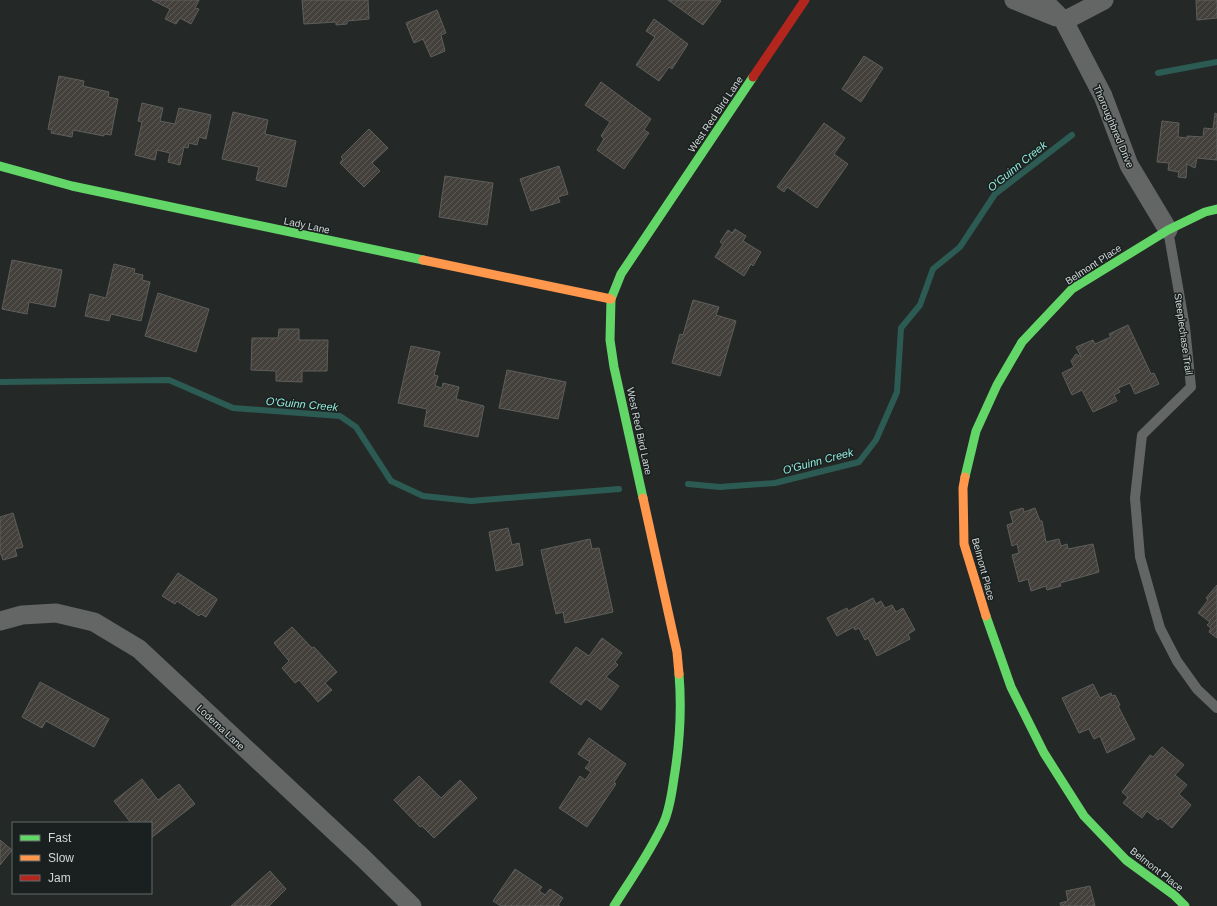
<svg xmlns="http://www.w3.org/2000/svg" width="1217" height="906" viewBox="0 0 1217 906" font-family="Helvetica,sans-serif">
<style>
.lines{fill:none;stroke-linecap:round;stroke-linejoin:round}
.stream{stroke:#2c5b54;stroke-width:6}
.building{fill:url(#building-hatch);stroke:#5e5f5d}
.lane{stroke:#646666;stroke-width:10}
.street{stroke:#646666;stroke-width:19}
.fast{stroke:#63d668;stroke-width:9}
.slow{stroke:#ff974d;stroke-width:9}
.jam{stroke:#b3261e;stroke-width:9}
.labels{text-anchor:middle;stroke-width:3;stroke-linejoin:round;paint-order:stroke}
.street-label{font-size:10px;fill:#d2d7d6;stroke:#19201f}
.water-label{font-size:11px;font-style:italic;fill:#94ebdd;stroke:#19201f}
</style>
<defs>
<pattern id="building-hatch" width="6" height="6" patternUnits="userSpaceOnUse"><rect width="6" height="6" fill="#44403b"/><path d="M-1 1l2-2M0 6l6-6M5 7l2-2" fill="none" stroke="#5e5b57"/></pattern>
</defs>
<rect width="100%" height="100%" fill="#242927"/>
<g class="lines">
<path class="stream" d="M 1158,73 L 1217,62
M 0,382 L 169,380 L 233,408 L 340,416 L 356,427 L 391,481 L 423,496 L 471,501 L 619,489
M 688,484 L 720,487 L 775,483 L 859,462 L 876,440 L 897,392 L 901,328 L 920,305 L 933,269 L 960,247 L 995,194 L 1072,135"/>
</g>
<path class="building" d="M 152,0 L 199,0 L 195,8 L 199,9 L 191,24 L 180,18 L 176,24 L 165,19 L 170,9 Z
M 302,0 L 368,0 L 369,19 L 347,21 L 347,24 L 336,25 L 336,22 L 304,24 Z
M 668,0 L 719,0 L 721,1 L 703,25 Z
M 1196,0 L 1217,0 L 1217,18 L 1197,20 Z
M 437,10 L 446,33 L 441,35 L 445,51 L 431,57 L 423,39 L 414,43 L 406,23 Z
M 654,19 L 688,44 L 672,69 L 669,67 L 659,81 L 636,65 L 655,37 L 646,31 Z
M 864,56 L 883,68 L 861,102 L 842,89 Z
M 59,76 L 84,81 L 83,86 L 109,92 L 108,97 L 118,99 L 111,135 L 104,134 L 104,136 L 73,130 L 72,137 L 51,133 L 52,130 L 48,129 Z
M 601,82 L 651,119 L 644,130 L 649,133 L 624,169 L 597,150 L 604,139 L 601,136 L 610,122 L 585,105 Z
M 142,103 L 163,108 L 160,121 L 175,124 L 179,108 L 211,115 L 206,139 L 199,137 L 197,145 L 189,143 L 188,148 L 184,147 L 180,165 L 168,162 L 170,153 L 157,150 L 155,160 L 135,155 L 142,122 L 138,121 Z
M 233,112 L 268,120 L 265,134 L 296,141 L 286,187 L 256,180 L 259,167 L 222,159 Z
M 1215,113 L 1217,114 L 1217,160 L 1197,158 L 1195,168 L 1187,164 L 1186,178 L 1178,177 L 1179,172 L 1168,170 L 1169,163 L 1157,162 L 1162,121 L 1179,123 L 1178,137 L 1187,138 L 1187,136 L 1203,137 L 1204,128 L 1213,129 Z
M 824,123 L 845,138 L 834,154 L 848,164 L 817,208 L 787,187 L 784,192 L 777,187 Z
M 369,129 L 388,148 L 372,163 L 380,171 L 364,187 L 340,163 L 343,159 L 341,157 Z
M 559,166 L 568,194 L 558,197 L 560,202 L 531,211 L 520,179 Z
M 445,176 L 493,183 L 487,225 L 439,217 Z
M 735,229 L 746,236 L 743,241 L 761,252 L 753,266 L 751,264 L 744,276 L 715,257 L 723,244 L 720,242 L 728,230 L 732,233 Z
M 12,260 L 62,270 L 55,307 L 29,302 L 27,314 L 2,309 Z
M 114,264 L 135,269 L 134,273 L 143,275 L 142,280 L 150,282 L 141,321 L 111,314 L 109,321 L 85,316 L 90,294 L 106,298 Z
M 158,293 L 209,309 L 196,352 L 145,336 Z
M 693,300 L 719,307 L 716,315 L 736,321 L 720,376 L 672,363 L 680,334 L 683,335 Z
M 1128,325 L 1151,374 L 1154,373 L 1159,384 L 1135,394 L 1130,383 L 1118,388 L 1120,392 L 1114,395 L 1117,401 L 1093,412 L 1082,390 L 1072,395 L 1062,373 L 1074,367 L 1071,361 L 1076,354 L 1081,357 L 1076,347 L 1093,340 L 1095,344 L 1111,337 L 1109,334 Z
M 279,329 L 299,329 L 299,340 L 328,340 L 327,371 L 302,371 L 302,382 L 276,381 L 276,371 L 251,370 L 252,338 L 278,338 Z
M 411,346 L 440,352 L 434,375 L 438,376 L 435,386 L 442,388 L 443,383 L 459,387 L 456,399 L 484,406 L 478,437 L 424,426 L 427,409 L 398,403 Z
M 507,370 L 566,382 L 558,419 L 499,408 Z
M 1023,508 L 1024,512 L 1035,508 L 1040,521 L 1042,521 L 1046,542 L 1059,539 L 1061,546 L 1067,544 L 1068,549 L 1093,544 L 1099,572 L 1060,583 L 1061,586 L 1047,590 L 1046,586 L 1031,591 L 1028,579 L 1019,582 L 1012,555 L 1019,553 L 1017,544 L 1012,546 L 1007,525 L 1013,523 L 1010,512 Z
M 13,513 L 23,547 L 15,549 L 17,556 L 3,560 L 1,554 L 0,554 L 0,517 Z
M 508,528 L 512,545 L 519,543 L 523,565 L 496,571 L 489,532 Z
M 590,539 L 592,549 L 599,548 L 613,612 L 565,623 L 563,612 L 556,614 L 541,550 Z
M 178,573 L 216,598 L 217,600 L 206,617 L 201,614 L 199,616 L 177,601 L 175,604 L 162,596 Z
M 1217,585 L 1217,638 L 1209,632 L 1211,628 L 1207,625 L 1210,622 L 1198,613 L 1208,600 L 1206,598 Z
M 873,598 L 876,604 L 881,601 L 885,608 L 892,605 L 896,612 L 903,608 L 915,630 L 908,634 L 910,639 L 877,656 L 868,638 L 865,640 L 859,628 L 855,630 L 854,627 L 837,636 L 827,618 L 847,608 L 848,611 Z
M 292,627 L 312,648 L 314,647 L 337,672 L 325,683 L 332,690 L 318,702 L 299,680 L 295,683 L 282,668 L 289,661 L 274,643 Z
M 602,638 L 622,653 L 615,662 L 618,665 L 606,677 L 619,686 L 601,710 L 586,699 L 581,705 L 550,682 L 576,647 L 589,656 Z
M 40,682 L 109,719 L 94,747 L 46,721 L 42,728 L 22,717 Z
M 1093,684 L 1100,698 L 1111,693 L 1112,696 L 1115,695 L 1120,705 L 1118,706 L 1135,739 L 1107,753 L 1100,736 L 1094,739 L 1089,729 L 1079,733 L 1062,698 Z
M 589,738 L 626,764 L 614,782 L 616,784 L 587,827 L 559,808 L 580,776 L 585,780 L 591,772 L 585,768 L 590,762 L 578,754 Z
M 1162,747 L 1184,765 L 1175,775 L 1187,785 L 1179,794 L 1191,805 L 1172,828 L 1160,818 L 1158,820 L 1147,811 L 1142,818 L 1123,803 L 1128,797 L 1122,792 L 1150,755 L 1153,757 Z
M 419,776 L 441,798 L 460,780 L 477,798 L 434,838 L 422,826 L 420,827 L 394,800 Z
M 142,779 L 158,800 L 179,784 L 195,804 L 151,838 L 151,823 L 131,823 L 114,801 Z
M 0,840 L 12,850 L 0,865 Z
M 515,869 L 542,887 L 539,891 L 545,895 L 550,889 L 563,898 L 558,905 L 560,906 L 501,906 L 493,901 Z
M 270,871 L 286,889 L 269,906 L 231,906 Z
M 1090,886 L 1095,906 L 1061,906 L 1060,903 L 1068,901 L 1066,891 Z"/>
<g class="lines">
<path class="lane" d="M 1168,230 L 1185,327 L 1191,387 L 1142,435 L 1135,498 L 1140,557 L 1160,628 L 1177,661 L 1197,689 L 1217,708"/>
<path class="street" d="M 1014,0 L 1056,17
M 1043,0 L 1064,21 L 1103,96 L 1129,165 L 1168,230
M 1064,21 L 1104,0
M 0,621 L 22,615 L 56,613 L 94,622 L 139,649 L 363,858 L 412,906"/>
<path class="fast" d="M 0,166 L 72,186 L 423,260
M 965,477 L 976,431 L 997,385 L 1022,342 L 1072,289 L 1168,230 L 1205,212 L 1217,209
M 643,498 L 614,367 L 610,340 L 611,299 L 621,274 L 753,77
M 986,616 L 1011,687 L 1044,753 L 1084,816 L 1126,860 L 1174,895 L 1185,906
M 614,906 C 631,879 651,851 664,822 C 670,808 672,792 674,778 C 680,742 682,710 679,674"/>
<path class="slow" d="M 423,260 L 611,299
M 965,477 L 963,488 L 964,544 L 986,616
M 643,498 L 677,652 L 679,674"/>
<path class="jam" d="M 753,77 L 805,0"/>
</g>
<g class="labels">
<g class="street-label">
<text transform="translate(715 114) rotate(-56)" y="4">West Red Bird Lane</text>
<text transform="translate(1114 126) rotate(67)" y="4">Thoroughbred Drive</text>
<text transform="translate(307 225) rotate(12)" y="4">Lady Lane</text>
<text transform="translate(1093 264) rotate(-33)" y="4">Belmont Place</text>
<text transform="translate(1184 334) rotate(82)" y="4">Steeplechase Trail</text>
<text transform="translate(640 431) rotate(78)" y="4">West Red Bird Lane</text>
<text transform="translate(984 569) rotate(75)" y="4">Belmont Place</text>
<text transform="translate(221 727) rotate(43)" y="4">Lodema Lane</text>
<text transform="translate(1157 869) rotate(38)" y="4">Belmont Place</text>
</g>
<g class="water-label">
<text transform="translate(1017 166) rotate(-39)" y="4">O'Guinn Creek</text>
<text transform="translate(302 404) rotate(5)" y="4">O'Guinn Creek</text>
<text transform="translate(818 461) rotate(-15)" y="4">O'Guinn Creek</text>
</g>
</g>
<rect x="12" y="822" width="140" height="72" fill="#19201f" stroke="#636968"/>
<rect x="20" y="835" width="20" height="6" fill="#63d668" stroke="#636968"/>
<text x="48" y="842" font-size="12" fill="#d2d7d6">Fast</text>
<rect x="20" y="855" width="20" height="6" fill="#ff974d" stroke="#636968"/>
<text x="48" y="862" font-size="12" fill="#d2d7d6">Slow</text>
<rect x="20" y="875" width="20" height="6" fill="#b3261e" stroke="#636968"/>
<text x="48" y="882" font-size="12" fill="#d2d7d6">Jam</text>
</svg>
